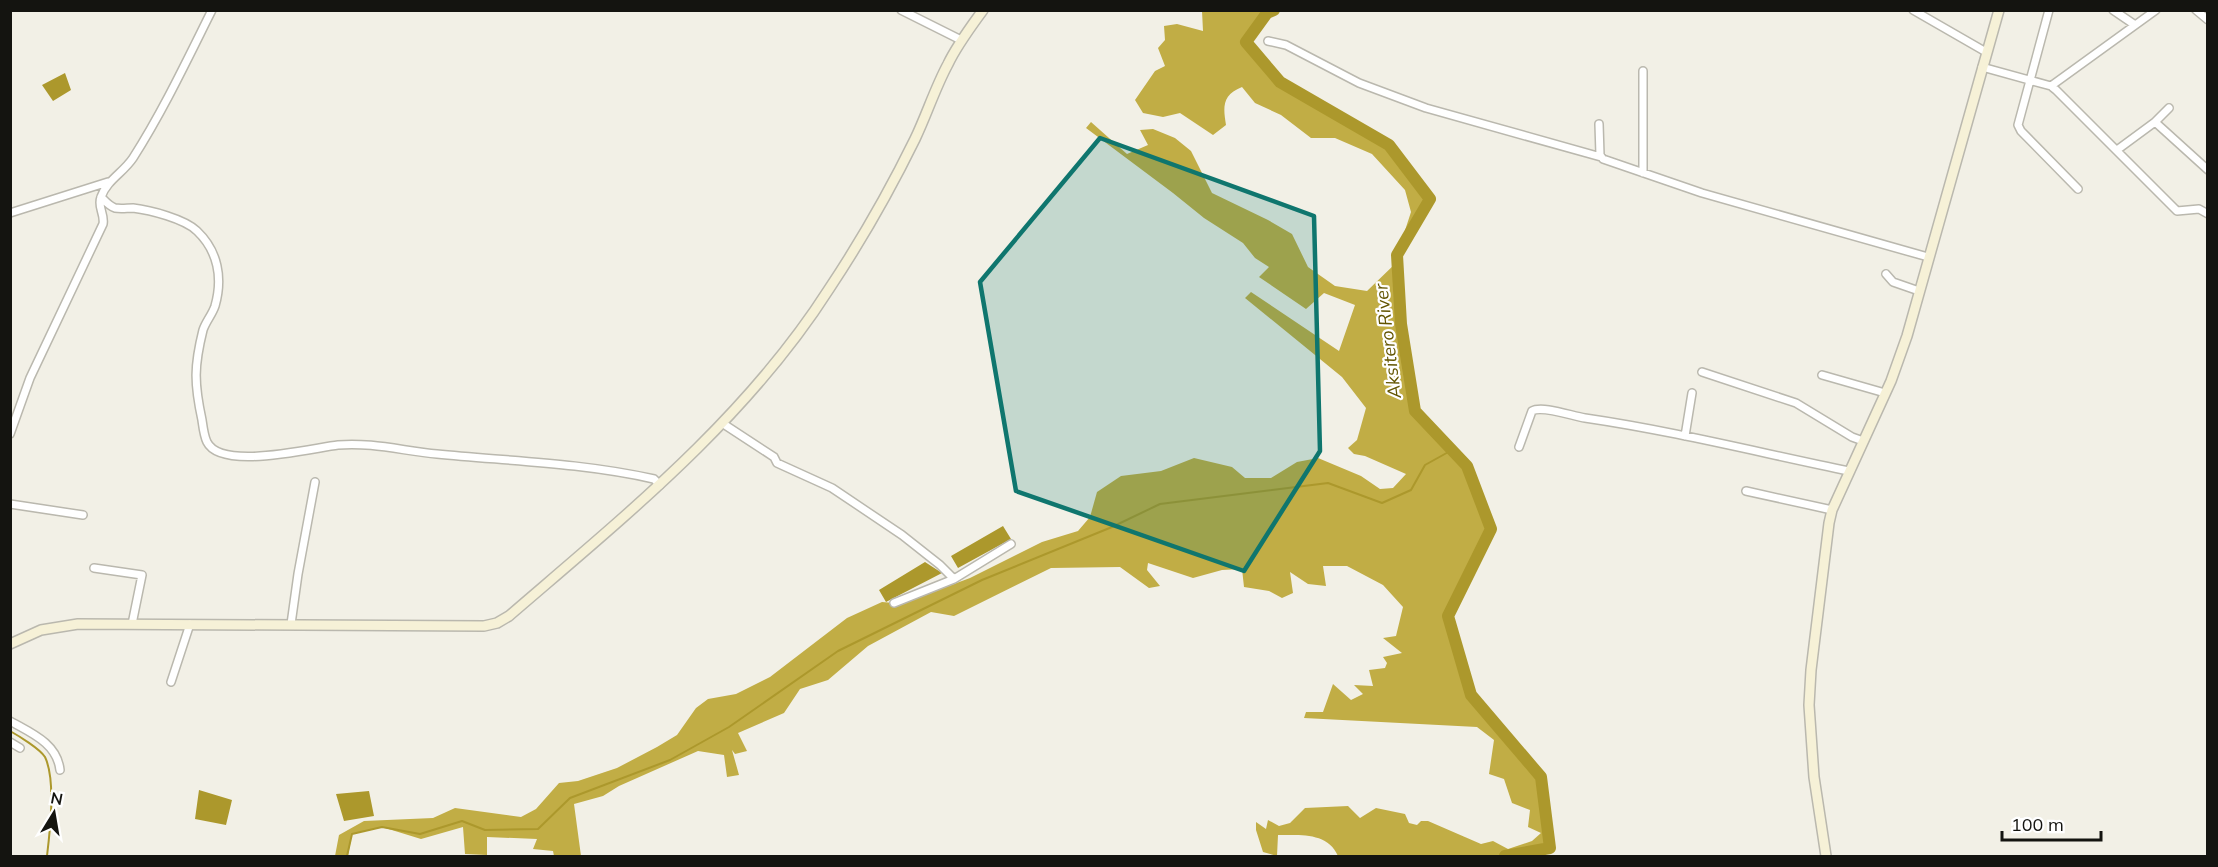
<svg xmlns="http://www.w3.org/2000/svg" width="2218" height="867" viewBox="0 0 2218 867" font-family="Mulish,sans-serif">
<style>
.forest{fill:#c1ad45}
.water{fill:#ac982c}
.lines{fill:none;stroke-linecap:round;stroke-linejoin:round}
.stream{stroke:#ac982c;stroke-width:2}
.river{stroke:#ac982c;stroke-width:12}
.street-casing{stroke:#bab8ae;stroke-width:10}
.secondary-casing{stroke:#bab8ae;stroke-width:12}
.street{stroke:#fff;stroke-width:7}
.secondary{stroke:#f6f1d7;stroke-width:9}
.marked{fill:#0f766e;fill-opacity:0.2;stroke:#0f766e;stroke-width:4.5;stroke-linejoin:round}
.labels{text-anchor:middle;stroke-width:4.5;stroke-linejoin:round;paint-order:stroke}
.water-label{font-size:18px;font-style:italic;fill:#625400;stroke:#fff}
</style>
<rect width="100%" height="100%" fill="#f2f0e6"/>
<path class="forest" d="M 1202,11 L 1274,11 L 1267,13 L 1246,43 L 1280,82 L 1389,145 L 1430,199 L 1397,255 L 1411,212 L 1405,190 L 1372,154 L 1335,138 L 1311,138 L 1281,115 L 1255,103 L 1242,87 C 1222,95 1223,107 1226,125 L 1213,135 L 1180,113 L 1163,117 L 1143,113 L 1135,100 L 1155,71 L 1165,66 L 1158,48 L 1165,40 L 1164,26 L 1177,24 L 1203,31 Z
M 1091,122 L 1127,154 L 1148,145 L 1140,130 L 1153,129 L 1175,138 L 1191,151 L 1212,193 L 1268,220 L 1292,234 L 1308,267 L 1335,286 L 1367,291 L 1397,262 L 1415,411 L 1467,466 L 1491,529 L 1448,616 L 1471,695 L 1541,777 L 1550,848 L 1505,856 L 1338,856 C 1328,832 1300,835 1278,835 L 1277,856 L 1263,852 L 1256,830 L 1256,822 L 1266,829 L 1268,820 L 1279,826 L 1290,823 L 1305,808 L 1348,806 L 1360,818 L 1376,808 L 1405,814 L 1409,823 L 1417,825 L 1421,821 L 1428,821 L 1481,844 L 1493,841 L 1508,849 L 1532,841 L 1541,833 L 1528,827 L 1530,810 L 1512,803 L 1504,779 L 1489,774 L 1494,740 L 1477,727 L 1304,718 L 1306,712 L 1323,712 L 1333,684 L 1351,700 L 1363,694 L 1354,685 L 1373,686 L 1369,670 L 1385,668 L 1387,663 L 1383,657 L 1402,653 L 1383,638 L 1396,636 L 1403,607 L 1383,585 L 1347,566 L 1323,566 L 1326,586 L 1308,584 L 1290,572 L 1293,593 L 1282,598 L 1269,591 L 1244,587 L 1242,569 L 1222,570 L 1193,578 L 1148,563 L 1147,570 L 1160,586 L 1149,588 L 1120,567 L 1051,568 L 954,616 L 931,612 L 868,646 L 828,680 L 800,689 L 784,713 L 738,733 L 747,751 L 735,754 L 732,750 L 739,775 L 727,777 L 724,755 L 698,751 L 619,786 L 603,796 L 574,804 L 581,856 L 554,856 L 553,851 L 533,849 L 537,839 L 487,837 L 487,855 L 465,854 L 463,827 L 421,839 L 382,827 L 352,834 L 348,856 L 335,856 L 339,835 L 364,821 L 433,818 L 455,808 L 521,817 L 536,809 L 559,783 L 578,781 L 617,768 L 657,747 L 677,735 L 696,708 L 708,699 L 736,694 L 770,677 L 847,618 L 882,602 L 894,603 L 919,597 L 970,578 L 1042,542 L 1078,531 L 1090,517 L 1097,492 L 1121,476 L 1161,471 L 1194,458 L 1232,467 L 1245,478 L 1271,478 L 1297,462 L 1318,458 L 1361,476 L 1380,489 L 1393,488 L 1406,474 L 1365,456 L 1354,454 L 1348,448 L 1357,440 L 1366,408 L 1342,377 L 1245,298 L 1251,292 L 1339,351 L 1355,305 L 1324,293 L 1306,309 L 1259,277 L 1269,267 L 1255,258 L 1243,243 L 1204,218 L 1173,193 L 1086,128 Z"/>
<path class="water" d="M 65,73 L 71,90 L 53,101 L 42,85 Z
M 1003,526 L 1011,539 L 958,568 L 951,556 Z
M 925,562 L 942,573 L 886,602 L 879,590 Z
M 199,790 L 232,800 L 226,825 L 195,819 Z
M 369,791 L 374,816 L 344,821 L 336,794 Z"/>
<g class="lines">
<path class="stream" d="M 10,731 C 19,736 40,749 45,757 C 56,780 50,831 47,856
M 347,856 L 352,834 L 382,827 L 420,834 L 462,821 L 485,830 L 538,829 L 570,798 L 670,760 L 729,727 L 838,651 L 982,580 L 1112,527 L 1160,504 L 1328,483 L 1382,503 L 1411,490 L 1425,465 L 1452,450"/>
<path class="river" d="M 1274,10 L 1267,13 L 1246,42 L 1280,82 L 1389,145 L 1430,199 L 1397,255 L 1401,324 L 1415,411 L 1467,466 L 1491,529 L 1448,616 L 1471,695 L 1541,777 L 1550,848 L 1505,856"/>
<g class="street-casing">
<path id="street" d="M 901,10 L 961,40
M 1913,10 L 1986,52
M 2049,10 L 2018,125 L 2021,131 L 2078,189
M 2113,10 L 2135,25
M 2196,10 L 2208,20
M 1268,41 L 1286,45 L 1359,83 L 1426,108 L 1601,157
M 1982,67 L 2051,86 L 2056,90 L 2177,211 L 2199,209 L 2208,214
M 1643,71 L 1643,173
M 2051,86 L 2156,10
M 2169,108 L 2155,122 L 2208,170
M 1599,124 L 1600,155 L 1603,159 L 1702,193 L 1928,257
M 2117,150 L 2155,122
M 101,197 C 105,201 109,206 115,208 C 121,209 127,208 133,208 C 150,210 185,219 197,231 C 218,251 223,278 215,306 C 212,315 206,321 203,330 C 194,366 194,383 202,420 C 203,427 204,436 207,442 C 221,471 312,448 338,445 C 371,442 404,451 437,454 C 509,461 583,463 654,479 L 660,485
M 10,213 L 108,182
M 1886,274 L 1893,282 L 1919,291
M 1702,372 L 1796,403 L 1852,437 L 1863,441
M 1822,375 L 1885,393
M 722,423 L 774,457 L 777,463 L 832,488 L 902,535 L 940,565 L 954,579 L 1011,544
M 10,434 L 30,378 L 103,224 C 105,214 97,207 101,197 C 107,180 123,173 133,158 C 163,111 187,60 212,10
M 1685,436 L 1692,393
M 1519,447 L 1532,411 C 1542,405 1572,416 1585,418 C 1674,431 1761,453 1849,471
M 1746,491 L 1832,510
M 10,504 L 83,515
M 94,568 L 142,575 L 132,624
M 894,603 L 954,579
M 291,624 L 298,574 L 315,482
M 171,682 L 190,624
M 10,721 C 31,733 57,743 60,770
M 10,742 L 20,748"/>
</g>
<g class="secondary-casing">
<path id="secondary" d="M 10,644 L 41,630 L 78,624 L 484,626 L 497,623 L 509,616 C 625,516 746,419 829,289 C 861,241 890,190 915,139 C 927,114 935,88 948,64 C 957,45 970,28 983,10
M 1826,856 L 1814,777 L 1809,705 L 1811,670 L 1829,523 L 1832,510 L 1891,381 L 1907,336 L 1999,10"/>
</g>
<use href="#street" class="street"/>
<use href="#secondary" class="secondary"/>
</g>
<path class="marked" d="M 1100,138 L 1314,216 L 1320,451 L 1244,571 L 1016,491 L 980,282 Z"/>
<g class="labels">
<g class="water-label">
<text transform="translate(1388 341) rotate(-97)" y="6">Aksitero River</text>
</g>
</g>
<rect width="2218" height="867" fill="none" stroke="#141410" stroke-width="24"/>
<g transform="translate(54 813) rotate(11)" stroke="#ffffff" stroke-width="4.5" paint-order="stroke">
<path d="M0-4.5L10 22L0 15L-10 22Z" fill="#141410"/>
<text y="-9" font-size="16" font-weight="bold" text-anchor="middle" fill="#141410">N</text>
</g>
<path d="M2002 831v9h99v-9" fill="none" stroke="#141410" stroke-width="3"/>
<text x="2011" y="831" font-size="18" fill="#141410" stroke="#ffffff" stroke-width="4.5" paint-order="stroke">100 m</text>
</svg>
